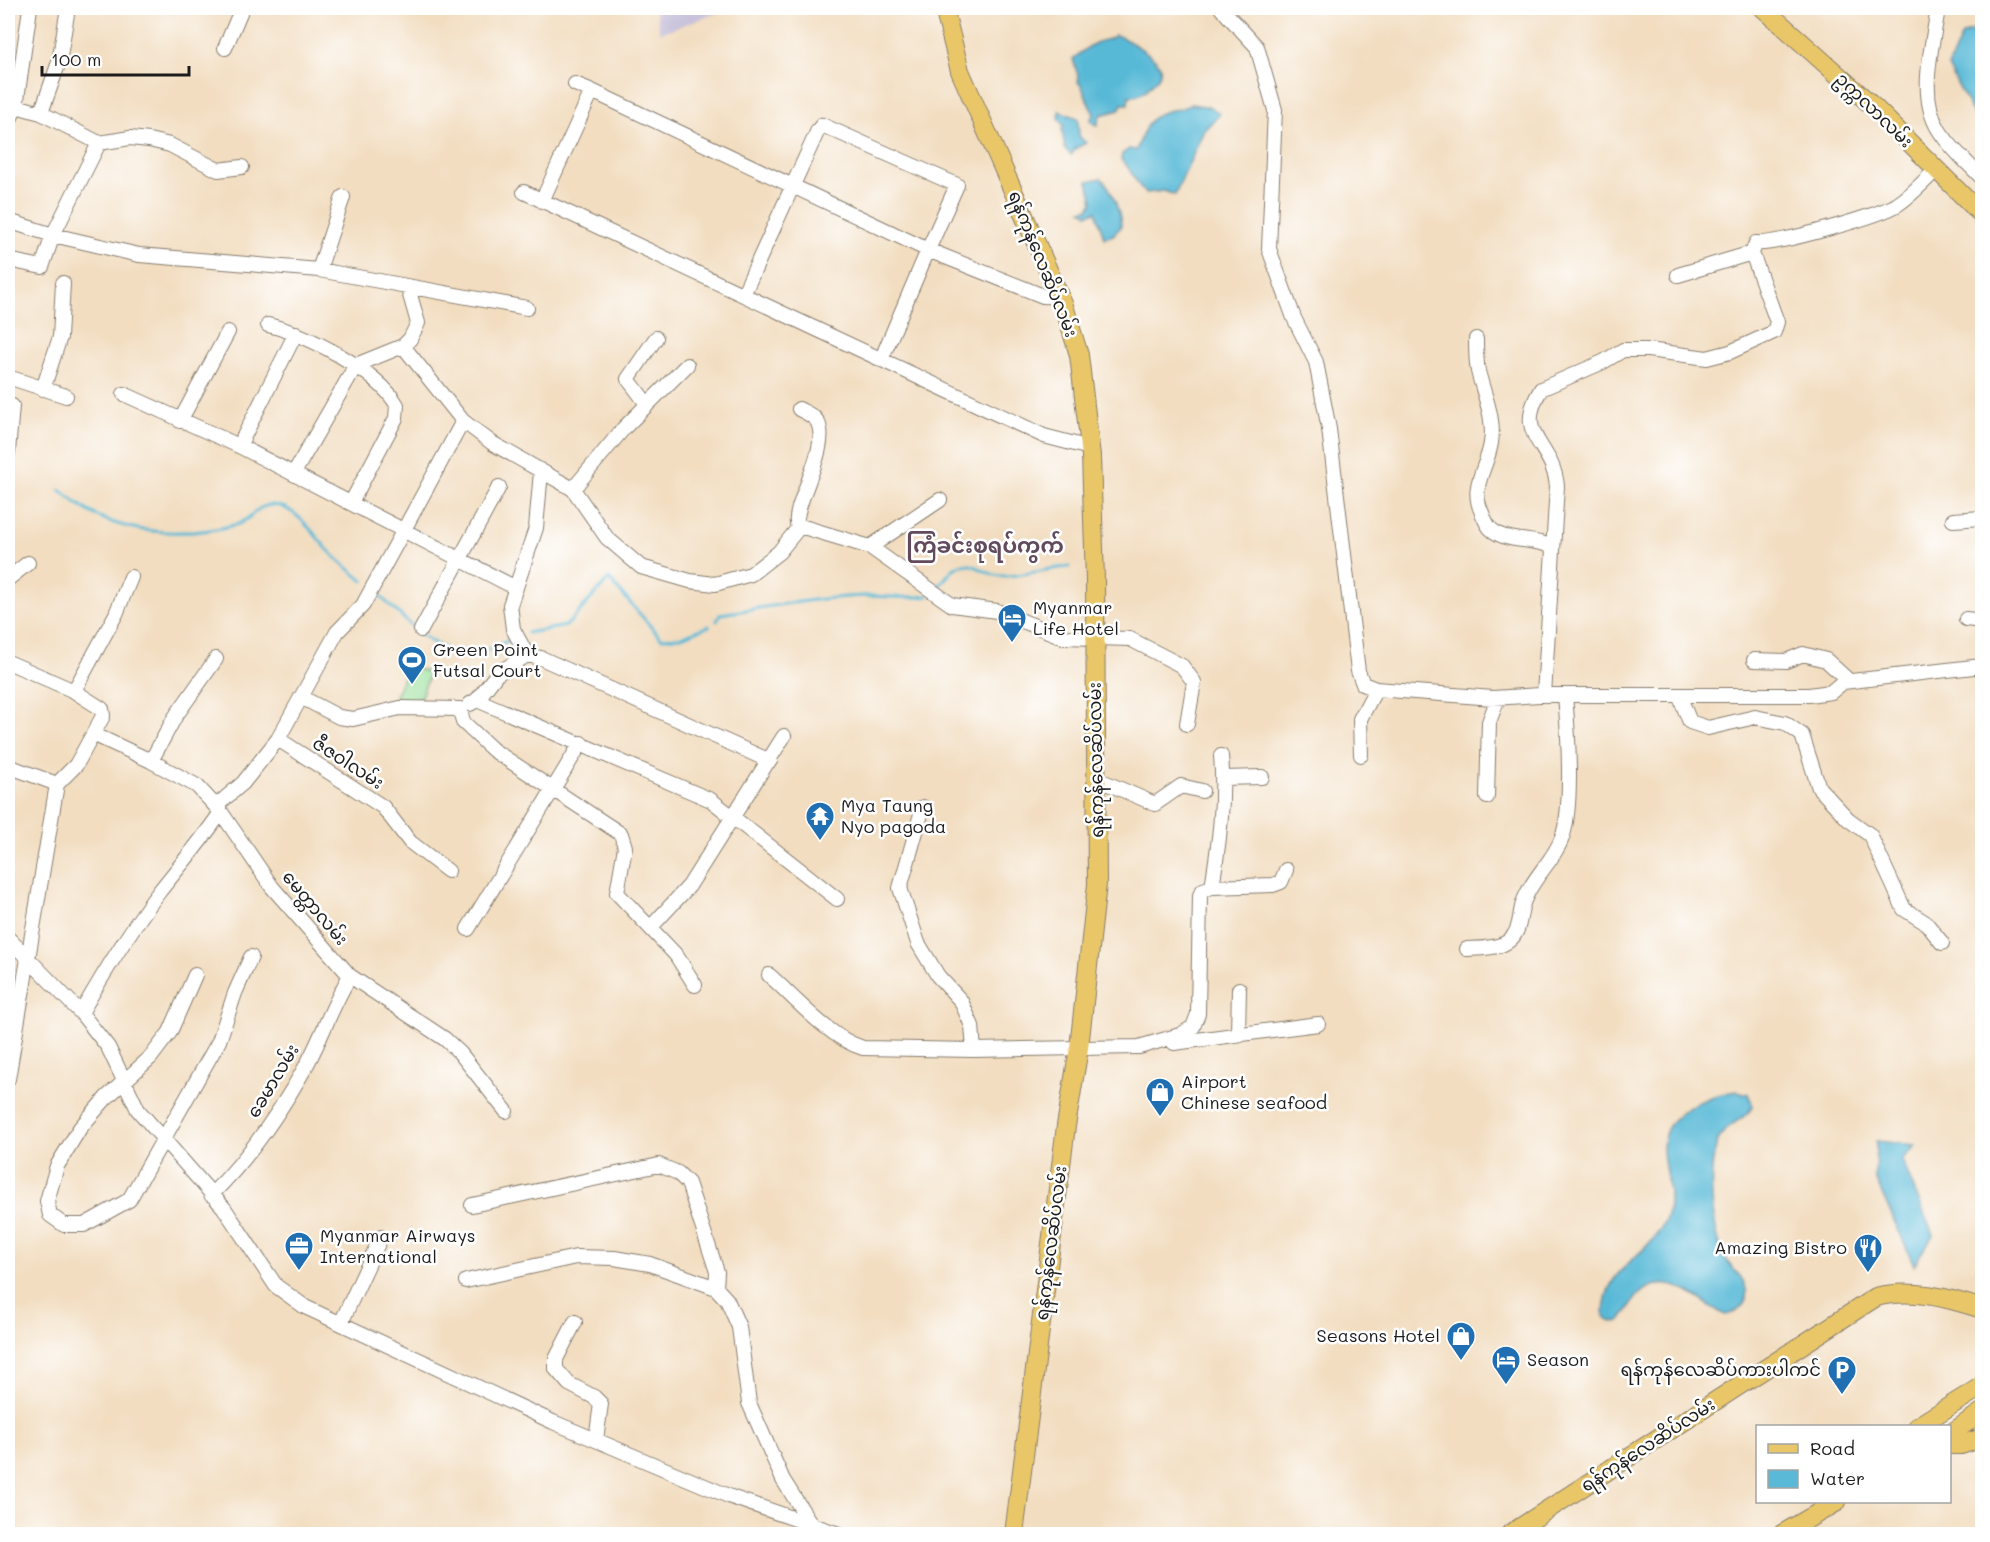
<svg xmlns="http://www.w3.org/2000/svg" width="1990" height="1542" viewBox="0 0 1990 1542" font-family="Mali,'Noto Sans Myanmar',sans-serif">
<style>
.industrial{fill:#c6c0d9}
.green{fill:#98df99;stroke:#5a7e5a;stroke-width:1.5}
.water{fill:#59b9d7;stroke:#3a6a7a;stroke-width:1.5}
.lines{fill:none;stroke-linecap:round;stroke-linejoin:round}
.stream{stroke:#59b9d7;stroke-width:3}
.minor-casing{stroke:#877c6e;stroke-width:16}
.major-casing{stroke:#877c6e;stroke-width:20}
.minor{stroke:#fff;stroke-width:14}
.major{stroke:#e9c769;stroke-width:18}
.labels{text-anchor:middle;stroke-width:5;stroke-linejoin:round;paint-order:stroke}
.street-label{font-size:18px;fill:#1c1c1c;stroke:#fff}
.poi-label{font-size:18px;fill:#1c1c1c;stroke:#fff;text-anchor:start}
.quarter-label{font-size:21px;font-weight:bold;fill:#614b5d;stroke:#fff}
</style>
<rect width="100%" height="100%" fill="#fff"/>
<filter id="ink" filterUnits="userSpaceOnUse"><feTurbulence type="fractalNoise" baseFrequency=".0167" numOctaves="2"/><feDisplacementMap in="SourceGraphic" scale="12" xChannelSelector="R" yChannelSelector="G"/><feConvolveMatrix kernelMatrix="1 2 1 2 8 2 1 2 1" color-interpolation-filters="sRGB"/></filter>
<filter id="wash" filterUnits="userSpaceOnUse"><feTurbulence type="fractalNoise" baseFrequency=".008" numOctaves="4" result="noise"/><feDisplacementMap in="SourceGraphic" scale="24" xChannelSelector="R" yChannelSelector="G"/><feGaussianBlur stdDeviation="1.35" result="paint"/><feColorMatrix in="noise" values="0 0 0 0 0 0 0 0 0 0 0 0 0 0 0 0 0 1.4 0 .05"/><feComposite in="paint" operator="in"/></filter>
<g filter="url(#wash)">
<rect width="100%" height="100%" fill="#f2ddc0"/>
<path class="industrial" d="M 655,8 L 732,8 L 660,33 Z"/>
<path class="green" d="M 408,666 L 430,673 L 420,699 L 394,699 Z"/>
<path class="water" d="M 1982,26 L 1982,130 L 1948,67 L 1962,35 Z
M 1115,35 C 1125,38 1158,57 1160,67 C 1162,76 1155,81 1149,87 C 1143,93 1138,97 1129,96 L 1128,104 L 1122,104 L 1119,110 L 1100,115 L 1097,126 L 1090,121 L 1094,113 C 1085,103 1088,92 1078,82 L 1079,79 L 1073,59 C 1080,53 1088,46 1098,42 C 1105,39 1110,41 1115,35 Z
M 1191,104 L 1210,107 L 1220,114 L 1204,130 L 1175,195 L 1164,191 L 1146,193 C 1134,184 1133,169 1121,160 L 1122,154 L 1129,149 L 1136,150 C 1143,135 1146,117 1164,112 C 1174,109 1182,110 1191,104 Z
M 1059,111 L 1078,118 L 1079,136 L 1086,143 L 1076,148 L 1071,155 L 1065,149 L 1062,129 L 1064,126 L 1059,119 Z
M 1101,178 C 1111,186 1121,213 1121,227 L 1113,235 L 1104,238 L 1096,211 L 1088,214 L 1082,210 L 1089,208 L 1093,202 L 1088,181 Z
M 1737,1091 L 1748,1094 L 1753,1106 C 1742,1125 1722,1121 1715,1150 C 1708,1178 1712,1233 1726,1259 C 1732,1271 1743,1274 1746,1289 C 1748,1304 1740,1312 1726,1315 C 1703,1305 1672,1270 1643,1291 C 1633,1298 1628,1312 1620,1321 L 1612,1322 L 1604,1316 C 1604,1267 1641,1262 1662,1227 C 1687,1184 1634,1139 1690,1107 C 1705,1098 1719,1093 1737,1091 Z
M 1876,1141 L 1916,1145 L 1902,1160 L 1933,1235 L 1914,1265 L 1875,1178 Z"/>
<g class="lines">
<path class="stream" d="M 60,490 C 70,497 79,506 90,512 C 131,536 193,537 238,524 C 251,520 257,504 273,505 C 298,506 316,539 332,554 C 342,564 353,572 363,581
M 938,587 C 944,581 952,567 961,565 C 976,562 986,575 1000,576 C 1022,577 1045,568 1069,567
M 380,596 L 416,630
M 717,621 L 720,614 L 727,613 C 773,606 820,597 867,596 C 888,596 907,599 928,596
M 527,633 L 566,626 L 609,579 L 661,638 L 681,637 L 709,626
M 421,634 C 459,663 473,658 513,638"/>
</g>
</g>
<g filter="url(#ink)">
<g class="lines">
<g class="minor-casing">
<path id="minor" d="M 1221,8 L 1257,47 L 1275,110 L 1269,249 L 1294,318 L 1316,362 L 1329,429 L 1358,671 L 1363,684 L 1376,689 L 1493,698 L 1539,695 L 1809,695 L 1831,692 L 1843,682 L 1982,666
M 1938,8 C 1933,45 1917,95 1939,130 C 1950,148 1968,163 1982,178
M 225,48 L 242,8
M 575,84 L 592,91 L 928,250 L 957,185 L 822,125 L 818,130 L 743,295
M 41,113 L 59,62 L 68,8
M 8,124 L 16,106 L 30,8
M 99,143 L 130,138 L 149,140 L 170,145 L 218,170 L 242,167
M 524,192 L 1044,436 L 1090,448
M 542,201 L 592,91
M 8,221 L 53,235 L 139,255 L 319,270 L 527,308
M 8,260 L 42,267 L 53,235 L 99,143 L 41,113 L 16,106
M 319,270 L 343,197
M 1678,275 L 1752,253
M 268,325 C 306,334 377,370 397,405 L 396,418 L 351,503
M 1476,339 C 1476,349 1476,361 1478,371 C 1484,396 1495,417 1491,443 C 1487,469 1469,486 1482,513 C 1484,518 1487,525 1491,529 C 1507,544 1534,537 1552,547
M 403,346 L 463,421 L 492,443 L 573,489 L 607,538 L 641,567 L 690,581 L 715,584 L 751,574 L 779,552 L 800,526 L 870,547 L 952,605 L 997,611 L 1063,637 L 1130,639 L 1182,666 L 1194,682 L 1187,724
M 881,360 L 928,250 L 1043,296 L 1060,297
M 8,377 L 66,396
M 43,389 L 60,337 L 63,283
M 124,394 L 239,446 L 516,588
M 647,404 L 628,379 L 656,338
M 180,421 L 228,332
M 239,446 L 296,333
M 8,452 L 12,406
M 294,473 L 356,365 L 403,346 L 410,339 L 418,323 L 408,288
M 573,489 L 623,429 L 687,365
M 1953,520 L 1982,518
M 798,527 C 789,510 831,449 818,423 C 815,416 806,413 799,409
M 870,547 L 940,500
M 8,579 L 28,563
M 1966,619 L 1982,621
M 421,630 L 499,487
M 527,655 L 513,629 L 510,605 L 536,528 L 541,471
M 1754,660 L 1786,661 L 1803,654 L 1826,660 L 1849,681
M 8,662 L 74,691 L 102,709 L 103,716 L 76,765 L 57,784 L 8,1079
M 74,691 L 116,614 L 131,577
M 1544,695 L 1557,486 C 1553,442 1512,437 1541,389 L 1603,362 L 1623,350 L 1648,350 L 1707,358 L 1730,352 L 1774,332 L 1777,322 L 1752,253 L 1756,243 C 1773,246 1883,215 1898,204 C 1912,195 1924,181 1936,170
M 1679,695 L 1690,722 L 1708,728 L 1755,717 L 1785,723 L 1802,735 L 1819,788 L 1848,819 L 1870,835 L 1904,909 L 1926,923 L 1942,943
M 301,697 L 339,717 L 353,719 L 400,708 L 460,709
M 477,700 L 711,800 L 837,899
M 470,704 L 477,700 L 497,674 L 527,655 L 541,658 L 770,761
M 460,709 L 463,722 L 493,750 L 621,834 L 625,847 L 617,893 L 676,955 L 695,985
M 95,735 L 151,761 L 197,786 L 221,812 L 272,887 L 350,976 L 445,1039 L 460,1053 L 506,1111
M 278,739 L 383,807 L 410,842 L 448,871
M 1361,755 L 1360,719 L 1376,689
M 151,761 L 175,717 L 216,659
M 8,766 L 57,784
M 1095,778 L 1155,804 L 1181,786 L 1202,791
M 1223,778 L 1262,777
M 1487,797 L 1489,722 L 1498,698
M 216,806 L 243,783 L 278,739 L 337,632 L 363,605 L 463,421
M 923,807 L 900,888 L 918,943 L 938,976 L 961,1001 L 972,1026 L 974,1050
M 1212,887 L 1273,885 L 1281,882 L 1286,870
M 651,927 L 689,886 L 784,736
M 468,929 L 581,743
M 8,938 L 81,1013 L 108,1047 L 138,1110 L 224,1208 L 276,1286 L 305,1307 L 553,1422 L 731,1497 L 839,1534
M 1467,949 C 1490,948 1514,949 1519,923 C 1521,914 1521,905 1526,896 C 1535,875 1554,860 1562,838 C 1574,805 1568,730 1565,695
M 195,975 L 170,1032 L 151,1057 L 106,1098 L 80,1128 L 57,1166 L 47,1201 L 50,1215 L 64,1225 L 84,1225 L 129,1200 L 219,1041 L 235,993 L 251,957
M 769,975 C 795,998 829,1038 863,1048 L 974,1050 L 1139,1047 L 1180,1035 L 1193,1027 L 1198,1014 L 1200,895 L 1203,890 L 1212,887 C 1219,843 1225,800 1221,756
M 81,1013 C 105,971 130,930 159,892 C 180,865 202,841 221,812
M 1238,1034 L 1239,989
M 1174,1043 L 1318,1024
M 211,1195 C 249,1158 280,1112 306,1066 C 322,1037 332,1005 350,976
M 472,1205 L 659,1165 L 678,1173 L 688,1183 L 717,1272 L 716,1288
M 466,1281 L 576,1257 L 614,1258 L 650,1264 L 716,1288 L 727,1300 L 739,1327 L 749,1403 L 783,1480 L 811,1524
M 575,1322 L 556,1359 L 556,1369 L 569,1384 L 594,1397 L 601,1404 L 596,1440
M 341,1323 L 381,1237"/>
</g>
<g class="major-casing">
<path id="major" d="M 944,8 L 960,71 L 1064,306 L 1079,355 L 1091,456 L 1095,580 L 1097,884 L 1079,1048 L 1066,1126 L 1014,1534
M 1763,8 L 1876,109 L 1982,215
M 1918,1426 L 1982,1386
M 1950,1434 L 1982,1412
M 1950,1445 L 1961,1445 L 1982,1438
M 1510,1534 L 1876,1297 C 1912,1288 1949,1298 1982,1309
M 1782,1534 L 1837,1502"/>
</g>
<use href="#minor" class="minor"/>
<use href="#major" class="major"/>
</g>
</g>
<defs>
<g id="hotel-pin" transform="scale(1.5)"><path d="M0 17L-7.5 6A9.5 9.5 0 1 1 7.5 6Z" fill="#1f6fb2" stroke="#fff"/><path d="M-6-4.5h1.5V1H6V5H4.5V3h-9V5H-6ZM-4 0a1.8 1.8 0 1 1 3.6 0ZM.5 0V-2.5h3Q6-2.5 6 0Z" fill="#fff"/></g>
<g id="stadium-pin" transform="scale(1.5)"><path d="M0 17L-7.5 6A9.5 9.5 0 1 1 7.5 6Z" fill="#1f6fb2" stroke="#fff"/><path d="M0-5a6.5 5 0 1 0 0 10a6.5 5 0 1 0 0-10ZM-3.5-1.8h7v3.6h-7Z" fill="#fff"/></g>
<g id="temple-pin" transform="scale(1.5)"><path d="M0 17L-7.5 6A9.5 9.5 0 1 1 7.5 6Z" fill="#1f6fb2" stroke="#fff"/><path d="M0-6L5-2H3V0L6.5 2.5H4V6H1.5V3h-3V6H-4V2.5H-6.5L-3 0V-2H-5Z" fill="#fff"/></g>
<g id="shop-pin" transform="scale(1.5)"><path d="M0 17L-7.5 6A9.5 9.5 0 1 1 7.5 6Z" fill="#1f6fb2" stroke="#fff"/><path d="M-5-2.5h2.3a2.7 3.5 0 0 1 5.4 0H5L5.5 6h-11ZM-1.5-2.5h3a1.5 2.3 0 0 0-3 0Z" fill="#fff"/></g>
<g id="office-pin" transform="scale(1.5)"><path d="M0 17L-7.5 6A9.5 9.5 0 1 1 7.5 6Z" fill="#1f6fb2" stroke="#fff"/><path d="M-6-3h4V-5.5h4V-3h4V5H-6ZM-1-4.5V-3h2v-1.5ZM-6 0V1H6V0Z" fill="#fff"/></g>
<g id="restaurant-pin" transform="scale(1.5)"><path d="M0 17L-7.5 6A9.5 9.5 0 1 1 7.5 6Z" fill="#1f6fb2" stroke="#fff"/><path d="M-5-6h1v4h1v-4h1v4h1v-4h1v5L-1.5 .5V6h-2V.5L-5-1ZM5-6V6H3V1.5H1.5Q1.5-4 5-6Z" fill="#fff"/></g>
<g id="parking-pin" transform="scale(1.5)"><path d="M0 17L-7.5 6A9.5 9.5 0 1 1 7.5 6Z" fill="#1f6fb2" stroke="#fff"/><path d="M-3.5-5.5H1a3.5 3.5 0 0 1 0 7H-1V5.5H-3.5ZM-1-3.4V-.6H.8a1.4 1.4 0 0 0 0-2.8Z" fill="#fff"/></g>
</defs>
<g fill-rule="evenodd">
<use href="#hotel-pin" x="1012" y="618"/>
<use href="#stadium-pin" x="412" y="660"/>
<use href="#temple-pin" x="820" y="816"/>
<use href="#shop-pin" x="1160" y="1092"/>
<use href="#office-pin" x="299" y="1246"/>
<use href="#restaurant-pin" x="1868" y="1248"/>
<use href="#shop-pin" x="1461" y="1336"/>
<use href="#hotel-pin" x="1506" y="1360"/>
<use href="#parking-pin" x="1842" y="1370"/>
</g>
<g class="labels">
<g class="street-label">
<text transform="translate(1874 110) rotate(44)" y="6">ဥက္ကလာလမ်း</text>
<text transform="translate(1043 264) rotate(68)" y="6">ရန်ကုန်လေဆိပ်လမ်း</text>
<text transform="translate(1096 760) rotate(-91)" y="6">ရန်ကုန်လေဆိပ်လမ်း</text>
<text transform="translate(348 763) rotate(33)" y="6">ဇီဇဝါလမ်း</text>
<text transform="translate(315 908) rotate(50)" y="6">မေတ္တာလမ်း</text>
<text transform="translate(273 1081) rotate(-59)" y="6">ခေမာလမ်း</text>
<text transform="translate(1051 1243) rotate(-83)" y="6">ရန်ကုန်လေဆိပ်လမ်း</text>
<text transform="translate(1648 1445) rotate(-33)" y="6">ရန်ကုန်လေဆိပ်လမ်း</text>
</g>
<g class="poi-label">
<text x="1033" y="614">Myanmar<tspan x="1033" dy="21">Life Hotel</tspan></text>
<text x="433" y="656">Green Point<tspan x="433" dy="21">Futsal Court</tspan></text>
<text x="841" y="812">Mya Taung<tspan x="841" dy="21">Nyo pagoda</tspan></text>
<text x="1181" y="1088">Airport<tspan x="1181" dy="21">Chinese seafood</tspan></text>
<text x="320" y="1242">Myanmar Airways<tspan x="320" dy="21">International</tspan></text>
<text x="1847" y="1254" text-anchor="end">Amazing Bistro</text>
<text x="1440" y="1342" text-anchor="end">Seasons Hotel</text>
<text x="1527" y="1366">Season</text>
<text x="1821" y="1376" text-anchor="end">ရန်ကုန်လေဆိပ်ကားပါကင်</text>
</g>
<g class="quarter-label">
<text x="985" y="553">ကြံခင်းစုရပ်ကွက်</text>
</g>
</g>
<rect width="1990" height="1542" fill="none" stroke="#fff" stroke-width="30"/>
<rect x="1756" y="1425" width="195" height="78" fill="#ffffff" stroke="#a4a4a4" stroke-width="1.5"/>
<rect x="1768" y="1444" width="30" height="9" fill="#e9c769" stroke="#a4a4a4" stroke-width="1.5"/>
<text x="1810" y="1455" font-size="18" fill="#1c1c1c">Road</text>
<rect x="1768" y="1470" width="30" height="18" fill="#59b9d7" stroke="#a4a4a4" stroke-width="1.5"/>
<text x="1810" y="1485" font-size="18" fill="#1c1c1c">Water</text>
<path d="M42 66v9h147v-9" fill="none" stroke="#1c1c1c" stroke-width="3"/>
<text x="51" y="66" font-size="18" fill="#1c1c1c" stroke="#ffffff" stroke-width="4.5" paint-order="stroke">100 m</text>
</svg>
